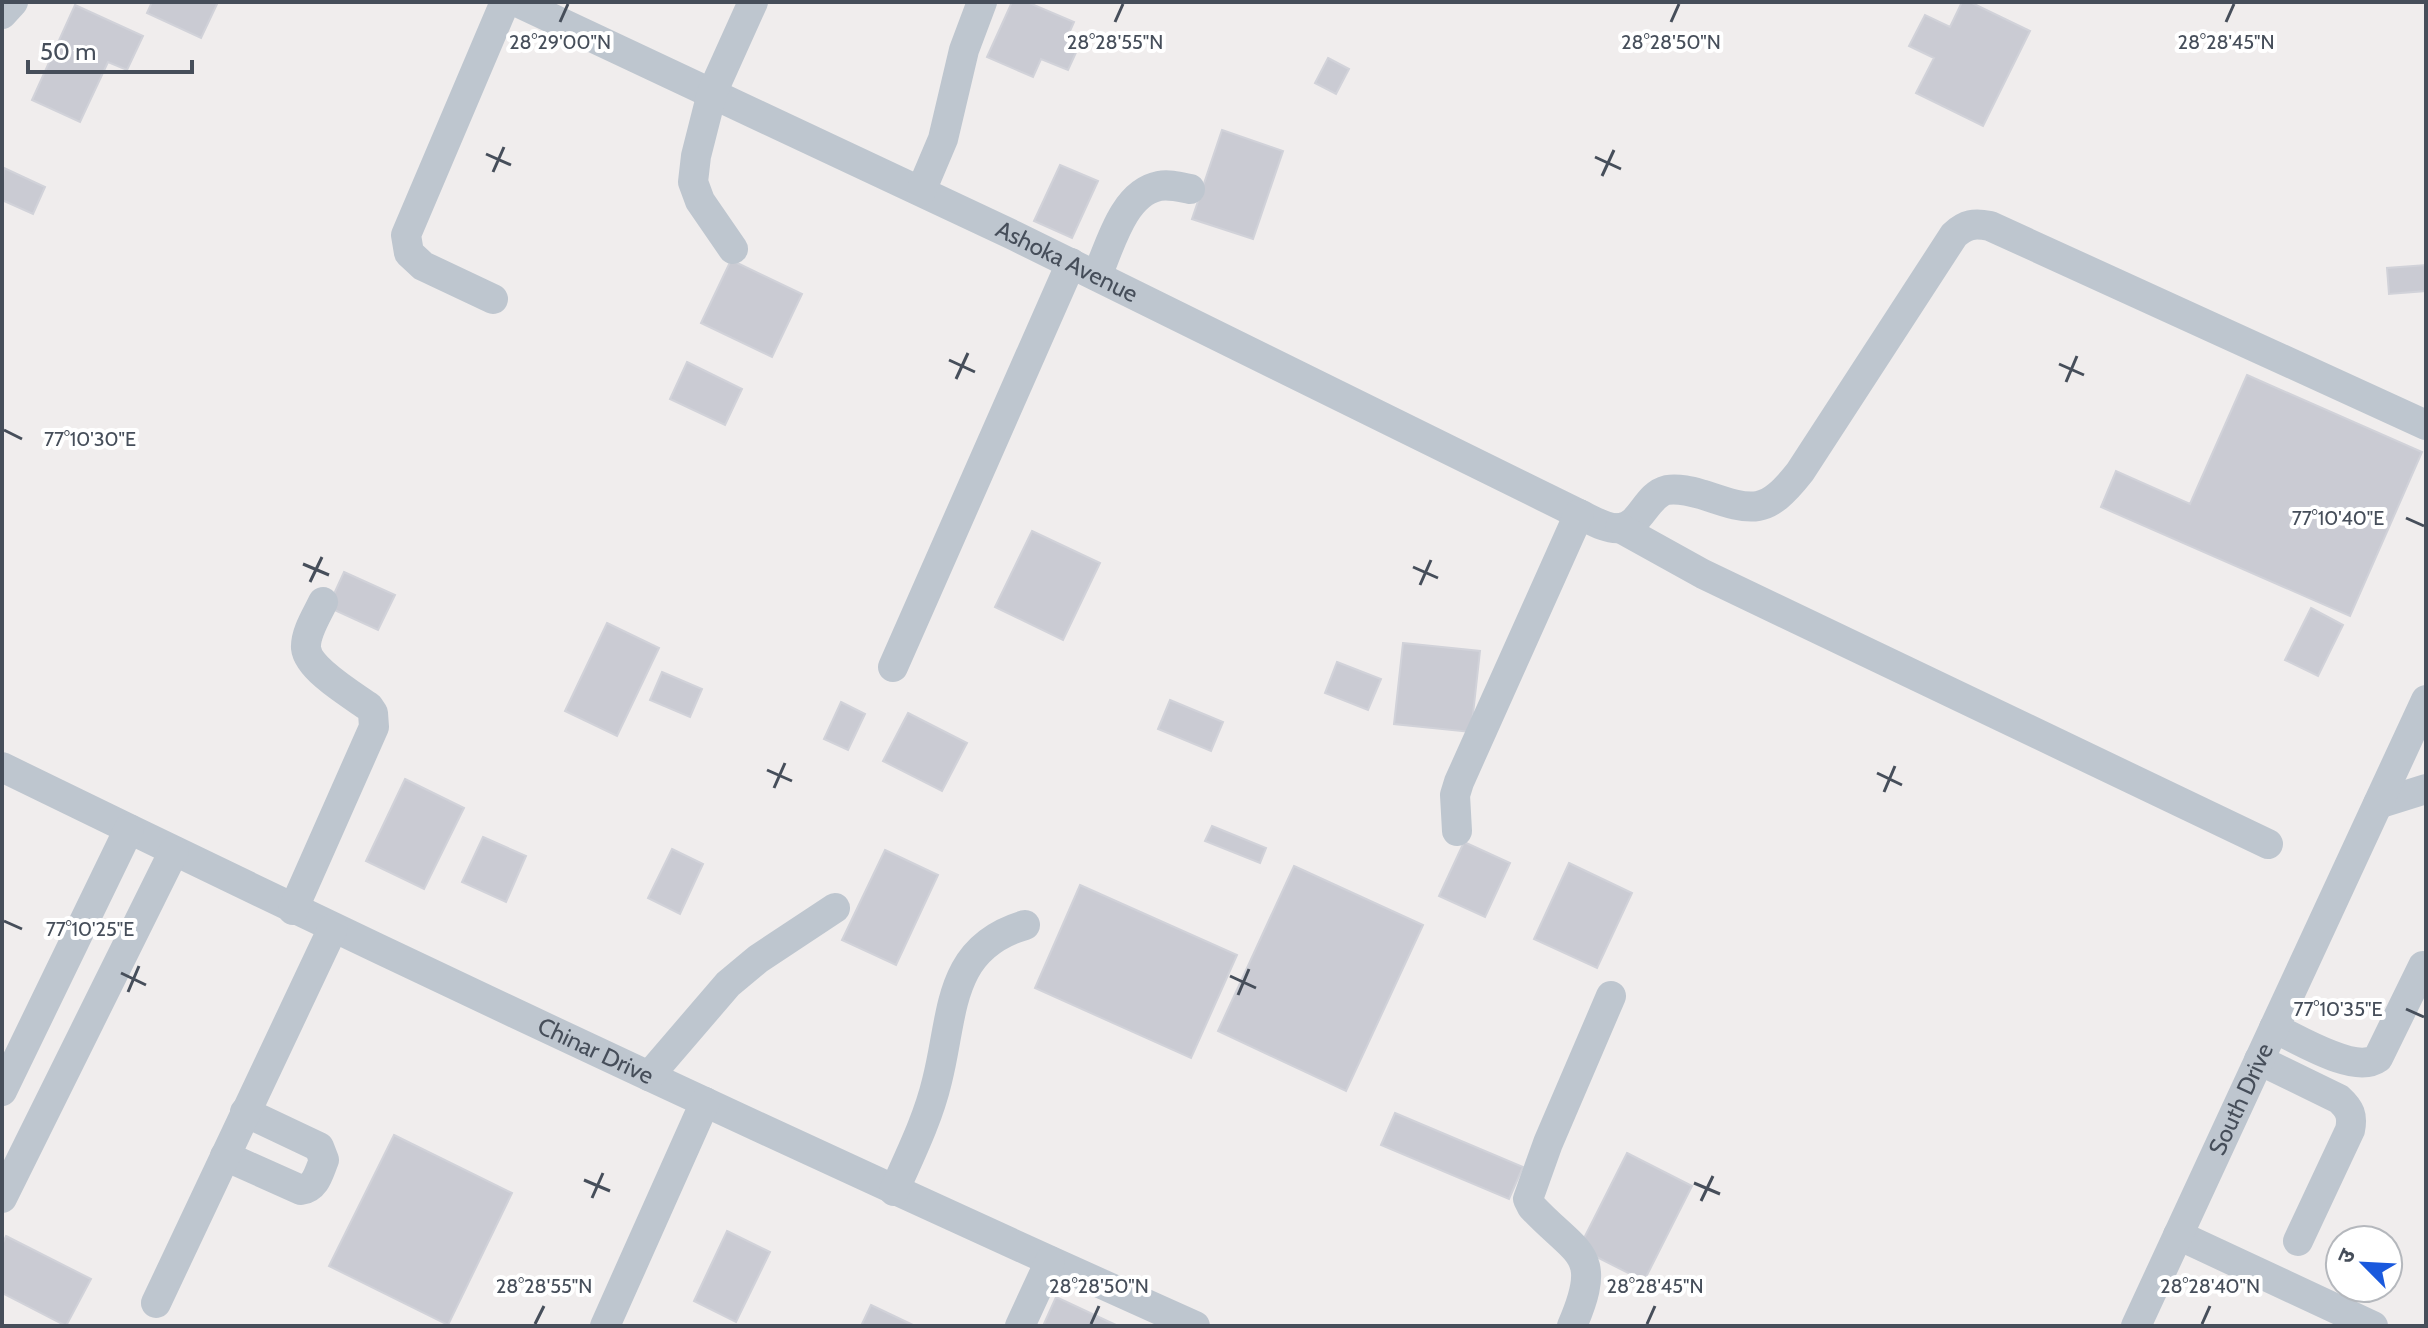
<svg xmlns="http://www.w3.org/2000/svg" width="2428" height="1328" viewBox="0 0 2428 1328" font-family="Cabin,'Noto Sans Devanagari',sans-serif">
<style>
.building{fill:#cacbd3;stroke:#d1d2d9;stroke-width:2}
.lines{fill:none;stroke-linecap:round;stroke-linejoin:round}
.minor{stroke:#bec6cf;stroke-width:30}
.ticks{fill:none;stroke:#464e5a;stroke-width:3}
.labels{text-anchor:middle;stroke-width:8;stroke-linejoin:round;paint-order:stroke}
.street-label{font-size:24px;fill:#464e5a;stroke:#fff}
.ticks-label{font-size:20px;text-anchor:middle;fill:#464e5a;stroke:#fff;stroke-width:8;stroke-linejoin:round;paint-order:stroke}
</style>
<rect width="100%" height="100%" fill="#f0eded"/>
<path class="building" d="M 152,2 L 218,2 L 201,38 L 147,13 Z
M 1012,2 L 1027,2 L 1074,22 L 1066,40 L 1079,46 L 1068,70 L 1041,59 L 1033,77 L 987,57 Z
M 1962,2 L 1970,2 L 2030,31 L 1983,126 L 1916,93 L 1934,58 L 1909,46 L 1925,15 L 1950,27 Z
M 75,5 L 143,36 L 127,70 L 108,62 L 80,122 L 32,100 Z
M 1328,58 L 1349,69 L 1336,94 L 1315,83 Z
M 1222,130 L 1283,151 L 1253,239 L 1192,219 Z
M 1060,165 L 1098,181 L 1072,238 L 1034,221 Z
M 4,168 L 45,187 L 33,214 L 2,200 Z
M 731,260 L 802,294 L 772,357 L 701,323 Z
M 2426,265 L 2426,291 L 2389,294 L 2387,268 Z
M 687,362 L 742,389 L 725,425 L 670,399 Z
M 2247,375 L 2422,452 L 2350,616 L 2101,507 L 2116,471 L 2190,504 Z
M 1032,531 L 1100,563 L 1063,640 L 995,607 Z
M 344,572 L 395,595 L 378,630 L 328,607 Z
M 2311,608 L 2343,625 L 2318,676 L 2285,660 Z
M 607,623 L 659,648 L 617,736 L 565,711 Z
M 1403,643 L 1480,651 L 1471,732 L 1394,724 Z
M 1337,662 L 1381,679 L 1368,710 L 1325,693 Z
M 662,672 L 702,689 L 690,717 L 650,700 Z
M 1170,700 L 1223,722 L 1211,751 L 1158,729 Z
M 841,702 L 865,714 L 848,750 L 824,739 Z
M 908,713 L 967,743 L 942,791 L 883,761 Z
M 405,779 L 464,808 L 424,889 L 366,861 Z
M 1212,826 L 1266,848 L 1260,863 L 1205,841 Z
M 483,837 L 526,856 L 506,902 L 462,882 Z
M 1464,842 L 1510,863 L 1485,917 L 1439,896 Z
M 672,849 L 703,864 L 680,914 L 648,898 Z
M 885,850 L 938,875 L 896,965 L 842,940 Z
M 1569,863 L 1632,893 L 1597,968 L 1534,939 Z
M 1294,866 L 1423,925 L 1346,1091 L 1218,1031 Z
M 1080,885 L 1237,955 L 1191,1058 L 1035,988 Z
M 1395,1113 L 1523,1167 L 1509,1199 L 1381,1145 Z
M 394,1135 L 512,1193 L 448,1325 L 329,1266 Z
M 1627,1153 L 1692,1186 L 1644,1281 L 1579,1248 Z
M 727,1231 L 770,1252 L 736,1322 L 694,1301 Z
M 6,1236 L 91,1279 L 66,1326 L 2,1293 L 2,1245 Z
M 1056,1297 L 1118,1326 L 1043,1326 Z
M 871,1305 L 915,1326 L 861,1326 Z"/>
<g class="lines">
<g class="minor">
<path id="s1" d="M 517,2 L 1015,236 L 1579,514 C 1590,519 1607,530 1620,528 C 1641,526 1646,495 1667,490 C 1680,488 1693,492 1704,495 C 1754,512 1766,515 1800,472 L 1954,235 C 1966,224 1974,223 1990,226 L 2426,425"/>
<path d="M 2,14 L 13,2"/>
<path d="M 921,191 L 943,139 L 964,50 L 982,2"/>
<path d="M 733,249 L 700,201 L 693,182 L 696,156 L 712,93 L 753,2"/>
<path d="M 1097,276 C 1110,246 1123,193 1159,186 C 1169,184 1180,187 1190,189"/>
<path d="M 493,299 L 423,266 L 409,253 L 406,235 L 505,2"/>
<path d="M 1620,528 L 1703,574 L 2268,844"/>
<path d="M 893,667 L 1071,263"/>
<path id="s2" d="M 2,767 C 397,960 794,1146 1195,1326"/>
<path d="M 2378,804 L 2426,789"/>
<path d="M 1457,831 L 1455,795 L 1459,782 L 1579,514"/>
<path d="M 293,910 L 374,727 L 373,713 L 369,707 C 352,695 308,669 306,648 C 305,633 317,615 323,602"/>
<path d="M 2274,1028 C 2298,1039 2355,1075 2378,1058 L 2423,966"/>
<path d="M 2259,1060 L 2339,1099 C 2350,1109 2353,1116 2350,1130 L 2298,1241"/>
<path d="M 649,1076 L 728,984 L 758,959 L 835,908"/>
<path d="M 2,1091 L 129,829"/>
<path d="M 225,1156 L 301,1190 C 316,1188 319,1172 324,1160 L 319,1147 L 245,1112"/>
<path d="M 894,1191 C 910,1155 928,1119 937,1081 C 954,1015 946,948 1025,925"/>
<path d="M 2,1198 L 174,851"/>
<path d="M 2178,1235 L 2373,1326"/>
<path d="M 156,1303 L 333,928"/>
<path d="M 605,1326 L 705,1102"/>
<path d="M 1020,1326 L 1050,1261"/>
<path d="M 1572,1326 C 1604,1252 1578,1256 1532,1207 L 1528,1199 L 1548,1143 L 1611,996"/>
<path id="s3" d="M 2136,1326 L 2426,700"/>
</g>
</g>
<path class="ticks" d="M 560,22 L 568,4M 1115,22 L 1123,4M 1671,22 L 1679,4M 2226,22 L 2234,4M 486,154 L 511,165M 1595,157 L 1621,169M 493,172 L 504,147M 1602,176 L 1614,150M 949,360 L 975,372M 2059,364 L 2084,375M 956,379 L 968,353M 2066,382 L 2077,356M 4,430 L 22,439M 2406,518 L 2424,526M 303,564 L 329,575M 1413,567 L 1438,578M 310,582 L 322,557M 1420,585 L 1431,560M 767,770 L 792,781M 1877,773 L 1902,785M 774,788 L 785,763M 1884,792 L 1895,766M 4,921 L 22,929M 121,973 L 146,985M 1230,976 L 1256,988M 128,992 L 139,966M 1238,995 L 1249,969M 2406,1009 L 2424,1017M 584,1180 L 610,1191M 1694,1183 L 1720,1194M 592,1198 L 603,1173M 1701,1201 L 1713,1176M 535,1324 L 544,1306M 1091,1324 L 1099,1306M 1647,1324 L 1655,1306M 2202,1324 L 2210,1306"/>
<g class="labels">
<g class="street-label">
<text dy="8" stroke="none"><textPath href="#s1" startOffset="608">Ashoka Avenue</textPath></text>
<text dy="8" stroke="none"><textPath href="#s2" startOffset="658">Chinar Drive</textPath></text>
<text dy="8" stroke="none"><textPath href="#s3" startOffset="250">South Drive</textPath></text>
</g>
</g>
<g class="ticks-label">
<text x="560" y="49">28°29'00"N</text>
<text x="1115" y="49">28°28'55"N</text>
<text x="1671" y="49">28°28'50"N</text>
<text x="2226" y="49">28°28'45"N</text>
<text x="90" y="446">77°10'30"E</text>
<text x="2338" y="525">77°10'40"E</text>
<text x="90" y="936">77°10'25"E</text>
<text x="2338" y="1016">77°10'35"E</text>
<text x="544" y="1293">28°28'55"N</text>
<text x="1099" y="1293">28°28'50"N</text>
<text x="1655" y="1293">28°28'45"N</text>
<text x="2210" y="1293">28°28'40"N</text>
</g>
<rect width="2428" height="1328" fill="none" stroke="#464e5a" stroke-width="8"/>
<g transform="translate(2364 1264) rotate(294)"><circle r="38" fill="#ffffff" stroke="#b5b8bd" stroke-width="2"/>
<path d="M0-6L14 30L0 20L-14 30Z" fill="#1a59dd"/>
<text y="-12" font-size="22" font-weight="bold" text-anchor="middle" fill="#464e5a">उ</text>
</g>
<path d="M28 60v12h164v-12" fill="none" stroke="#464e5a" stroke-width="4"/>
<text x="40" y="60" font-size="24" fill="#464e5a" stroke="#ffffff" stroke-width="6" paint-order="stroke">50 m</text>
</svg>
